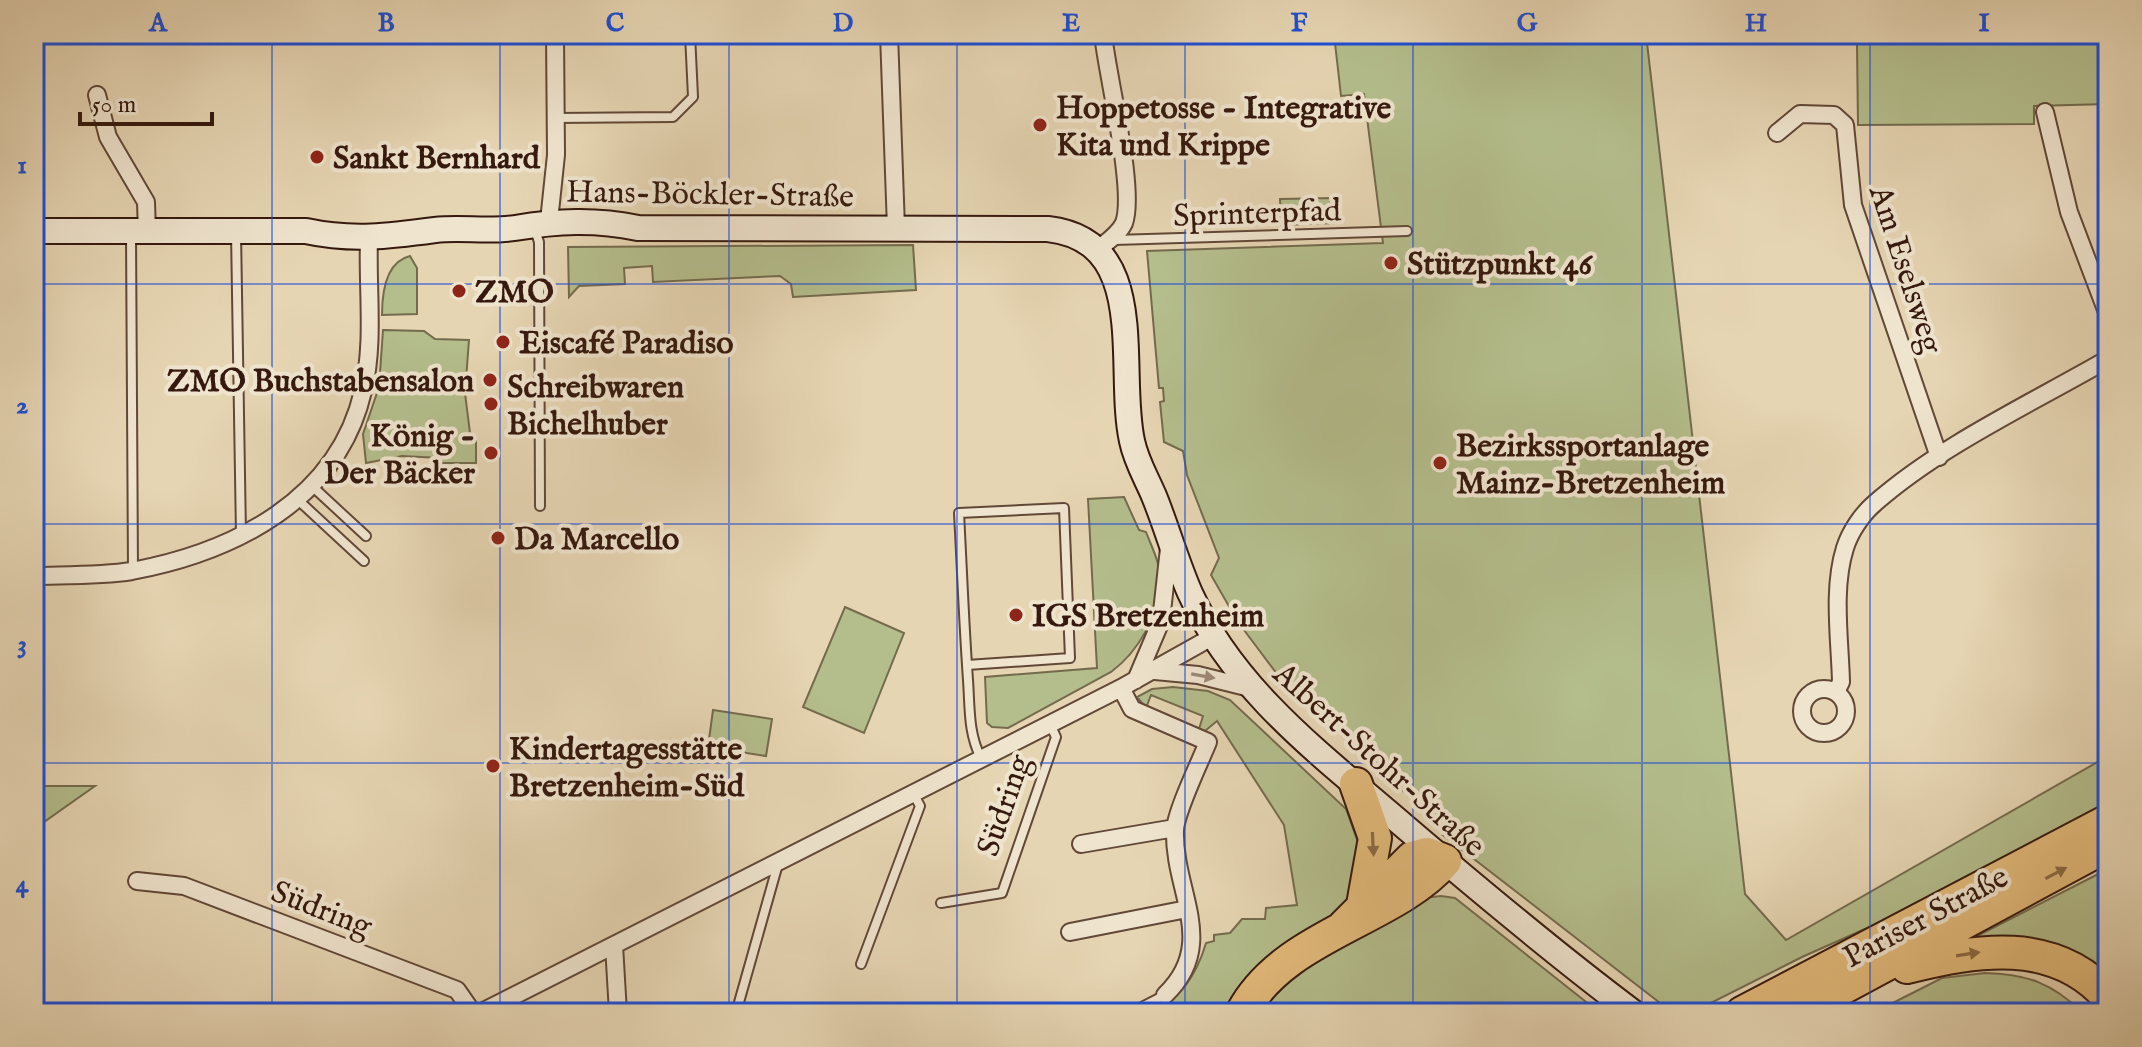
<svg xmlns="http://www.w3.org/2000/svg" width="2142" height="1047" viewBox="0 0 2142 1047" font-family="'IM FELL English',serif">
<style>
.green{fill:#b4bd8c;stroke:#746b4d;stroke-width:2}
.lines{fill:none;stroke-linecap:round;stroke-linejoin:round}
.lane-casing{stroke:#614837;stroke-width:12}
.street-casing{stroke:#614837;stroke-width:20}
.secondary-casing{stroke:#35190e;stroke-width:28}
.highway-casing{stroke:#35190e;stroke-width:36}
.lane{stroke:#efe4ce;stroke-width:8}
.street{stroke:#efe4ce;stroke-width:16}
.secondary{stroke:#efe4ce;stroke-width:24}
.highway{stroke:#e3ba7a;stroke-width:32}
.oneway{fill:#9b8978}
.oneway2{fill:#8c6a44}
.grid{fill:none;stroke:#1d4ed8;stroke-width:2;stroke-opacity:0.55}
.poi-dot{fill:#8f2418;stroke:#efe4ce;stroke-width:3}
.labels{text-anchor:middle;stroke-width:8;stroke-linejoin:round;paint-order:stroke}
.poi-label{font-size:32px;font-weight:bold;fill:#35190e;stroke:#efe4ce;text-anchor:start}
.street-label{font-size:32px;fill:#35190e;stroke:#efe4ce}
.neatline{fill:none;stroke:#1d4ed8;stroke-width:3}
.grid-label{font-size:26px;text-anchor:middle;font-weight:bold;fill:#1d4ed8}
</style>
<rect width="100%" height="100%" fill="#e6d5b3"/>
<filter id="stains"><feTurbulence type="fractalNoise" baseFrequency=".0025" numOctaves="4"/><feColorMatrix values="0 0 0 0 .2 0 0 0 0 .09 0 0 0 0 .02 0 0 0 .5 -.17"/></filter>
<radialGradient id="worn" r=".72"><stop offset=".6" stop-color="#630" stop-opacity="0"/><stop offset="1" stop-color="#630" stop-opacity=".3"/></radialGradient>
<path class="green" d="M 1334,34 L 1646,34 L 1745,894 L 1786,940 L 2108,756 L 2108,805 L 1903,912 L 1802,957 L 1691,1013 L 1673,1013 L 1443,835 L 1453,829 L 1437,820 L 1382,773 L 1280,678 L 1238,622 L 1211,575 L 1219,558 L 1187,475 L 1183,451 L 1164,442 L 1160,402 L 1164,401 L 1163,388 L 1159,388 L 1147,251 L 1383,243 L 1364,94 L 1341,96 Z
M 2108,40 L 2108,104 L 2034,106 L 2034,124 L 1858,125 L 1857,44 Z
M 1333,198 L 1334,223 L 1281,225 L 1280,199 Z
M 913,245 L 916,290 L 793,297 L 791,284 L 780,276 L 653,282 L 652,266 L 624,268 L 625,284 L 579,286 L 569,297 L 568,247 Z
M 410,256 L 417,268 L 417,314 L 382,315 C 382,293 385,262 410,256 Z
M 383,330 L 424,331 L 435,339 L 469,340 L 465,393 L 470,433 L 476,436 L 476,463 L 441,463 L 440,458 L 402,456 L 366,463 L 363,434 L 379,387 Z
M 1124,497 L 1139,530 L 1146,532 C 1152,548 1161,564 1160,581 C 1159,616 1138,652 1111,672 L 1008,728 L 992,727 L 987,723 L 985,677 L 1097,668 L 1088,499 Z
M 845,607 L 904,633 L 864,733 L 803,707 Z
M 1173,687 L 1208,691 L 1230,700 L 1346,809 L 1360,848 L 1355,897 L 1231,1013 L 1152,1013 C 1181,999 1197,974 1206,943 L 1214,941 L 1214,935 L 1230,933 L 1242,919 L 1265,919 L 1266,908 L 1297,905 L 1284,825 L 1217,721 L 1205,731 L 1199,729 L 1203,716 L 1151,695 L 1146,708 L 1137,697 L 1152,689 Z
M 713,710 L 772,719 L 766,756 L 708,747 Z
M 34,786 L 95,786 L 34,829 Z
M 2108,869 L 2108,984 L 1979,939 L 1979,935 Z
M 1441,896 L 1455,898 L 1600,1013 L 1254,1013 L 1280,980 L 1423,898 Z
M 1985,973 C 2027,974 2052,983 2083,1013 L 1873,1013 L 1942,978 Z"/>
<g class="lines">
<g class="lane-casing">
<path id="lane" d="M 555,118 L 673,117 L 693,97 L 690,34
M 534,227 L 539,242 L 540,506
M 236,232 L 241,535
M 131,233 L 133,571
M 1114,240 L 1407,231
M 313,487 L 366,536
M 298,500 L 364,561
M 967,665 L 1070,658 L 1064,508 L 959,513 C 962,569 964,624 968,680 C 970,707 968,733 981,758
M 941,903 L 1002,893 L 1056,737 L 1050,724
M 861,964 L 920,806 L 913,793
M 736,1013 L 778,864
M 1130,1013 L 1165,995"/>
</g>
<g class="street-casing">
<path id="street" d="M 889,34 L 896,228
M 97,95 L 108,137 L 146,202 L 147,232
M 2045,112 L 2069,212 L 2108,315
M 1777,133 L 1800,114 L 1834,115 L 1845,125 L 1853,205 L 1939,457
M 549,221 L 556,155 L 555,34
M 1098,249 C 1107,242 1119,234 1124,223 C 1136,190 1107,75 1103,34
M 34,576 C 66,575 100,576 132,571 C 234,552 338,500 363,391 C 375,342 367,289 369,239
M 1155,671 L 1198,675 L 1250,688
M 1136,680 L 1161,621 L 1169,548
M 1121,688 L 1132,709 L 1208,742 C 1200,762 1176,811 1175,830 C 1173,892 1219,943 1165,995
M1802 711a22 22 0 1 1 44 0a22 22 0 1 1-44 0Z
M 1836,692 L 1841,682 C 1840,640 1832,589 1845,548 C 1850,532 1862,514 1875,503 C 1941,445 2032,403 2108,359
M 1081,844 L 1175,828
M 137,881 L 184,886 L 457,990 L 473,1013
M 1070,932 L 1187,909
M 614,945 L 618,1013
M 480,1013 L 1121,688 L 1212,637"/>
</g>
<g class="secondary-casing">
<path id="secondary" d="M 34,231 L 306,231 C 352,241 390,236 435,230 C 461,227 489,232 515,228 C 557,221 595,219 638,228 L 1048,229 C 1152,241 1116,368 1132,441 C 1136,461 1146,477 1154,496 C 1167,528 1176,561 1190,593 C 1235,692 1324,757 1404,826 C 1479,890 1555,954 1634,1013"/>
</g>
<g class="highway-casing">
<path id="highway" d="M 1356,784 L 1375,838 L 1363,905
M 1907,967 C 1976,950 2054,936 2108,997
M 1242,1013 C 1284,934 1393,921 1445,861 L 1427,854 L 1412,858 L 1344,926
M 1742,1013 L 2108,821
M 1796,1013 L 2108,845"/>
</g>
<use href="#lane" class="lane"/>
<use href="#street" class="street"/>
<use href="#secondary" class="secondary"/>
<use href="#highway" class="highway"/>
</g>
<defs><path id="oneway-solid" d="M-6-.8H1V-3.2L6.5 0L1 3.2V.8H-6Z" transform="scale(2)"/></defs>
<use class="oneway" href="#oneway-solid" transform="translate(1203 676) rotate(10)"/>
<g class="oneway2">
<use href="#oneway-solid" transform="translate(1373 844) rotate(87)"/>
<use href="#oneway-solid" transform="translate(2056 873) rotate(-28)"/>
<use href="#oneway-solid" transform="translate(1968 954) rotate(-9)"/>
</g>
<path class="grid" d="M 272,34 L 272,1013M 500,34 L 500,1013M 729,34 L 729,1013M 957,34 L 957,1013M 1185,34 L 1185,1013M 1413,34 L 1413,1013M 1642,34 L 1642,1013M 1870,34 L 1870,1013M 34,284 L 2108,284M 34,524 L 2108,524M 34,763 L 2108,763"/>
<g class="poi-dot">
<circle cx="1040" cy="125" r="8"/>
<circle cx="317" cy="157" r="8"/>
<circle cx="1391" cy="263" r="8"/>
<circle cx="459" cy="291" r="8"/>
<circle cx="503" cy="342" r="8"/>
<circle cx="490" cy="380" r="8"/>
<circle cx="491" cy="404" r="8"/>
<circle cx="491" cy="453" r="8"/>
<circle cx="1440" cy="463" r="8"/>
<circle cx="498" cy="538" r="8"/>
<circle cx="1016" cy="615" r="8"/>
<circle cx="493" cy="766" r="8"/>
</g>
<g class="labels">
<g class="poi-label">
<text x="1056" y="118">Hoppetosse - Integrative<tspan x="1056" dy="37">Kita und Krippe</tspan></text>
<text x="333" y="168">Sankt Bernhard</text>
<text x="1407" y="274">Stützpunkt 46</text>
<text x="475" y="302">ZMO</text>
<text x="519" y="353">Eiscafé Paradiso</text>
<text x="474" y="391" text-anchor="end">ZMO Buchstabensalon</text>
<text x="507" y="397">Schreibwaren<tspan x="507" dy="37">Bichelhuber</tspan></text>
<text x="475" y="446" text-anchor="end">König -<tspan x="475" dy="37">Der Bäcker</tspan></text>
<text x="1456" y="456">Bezirkssportanlage<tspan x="1456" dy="37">Mainz-Bretzenheim</tspan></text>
<text x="514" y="549">Da Marcello</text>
<text x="1032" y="626">IGS Bretzenheim</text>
<text x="509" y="759">Kindertagesstätte<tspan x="509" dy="37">Bretzenheim-Süd</tspan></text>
</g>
<g class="street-label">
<text transform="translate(710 193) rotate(1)" y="11">Hans-Böckler-Straße</text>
<text transform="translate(1257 212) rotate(-2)" y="11">Sprinterpfad</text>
<text transform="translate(1907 269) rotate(72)" y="11">Am Eselsweg</text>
<text transform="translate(1380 759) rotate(42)" y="11">Albert-Stohr-Straße</text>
<text transform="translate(1003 805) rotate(-71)" y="11">Südring</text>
<text transform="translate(322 908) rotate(21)" y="11">Südring</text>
<text transform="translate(1925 916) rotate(-28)" y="11">Pariser Straße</text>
</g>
</g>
<rect width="2142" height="1047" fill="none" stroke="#e6d5b3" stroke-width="88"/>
<path d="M80 112v12h132v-12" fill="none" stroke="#35190e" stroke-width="4"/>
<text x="92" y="112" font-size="24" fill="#35190e" stroke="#efe4ce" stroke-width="6" paint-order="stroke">50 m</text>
<rect x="44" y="44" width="2054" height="959" class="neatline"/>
<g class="grid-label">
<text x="158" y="31">A</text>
<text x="386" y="31">B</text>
<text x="615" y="31">C</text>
<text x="843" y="31">D</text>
<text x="1071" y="31">E</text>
<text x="1299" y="31">F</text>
<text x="1527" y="31">G</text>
<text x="1756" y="31">H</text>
<text x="1984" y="31">I</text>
<text x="22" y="173">1</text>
<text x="22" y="413">2</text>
<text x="22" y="652">3</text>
<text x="22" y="892">4</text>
</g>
<rect width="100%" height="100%" filter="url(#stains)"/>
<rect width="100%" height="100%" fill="url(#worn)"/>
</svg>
